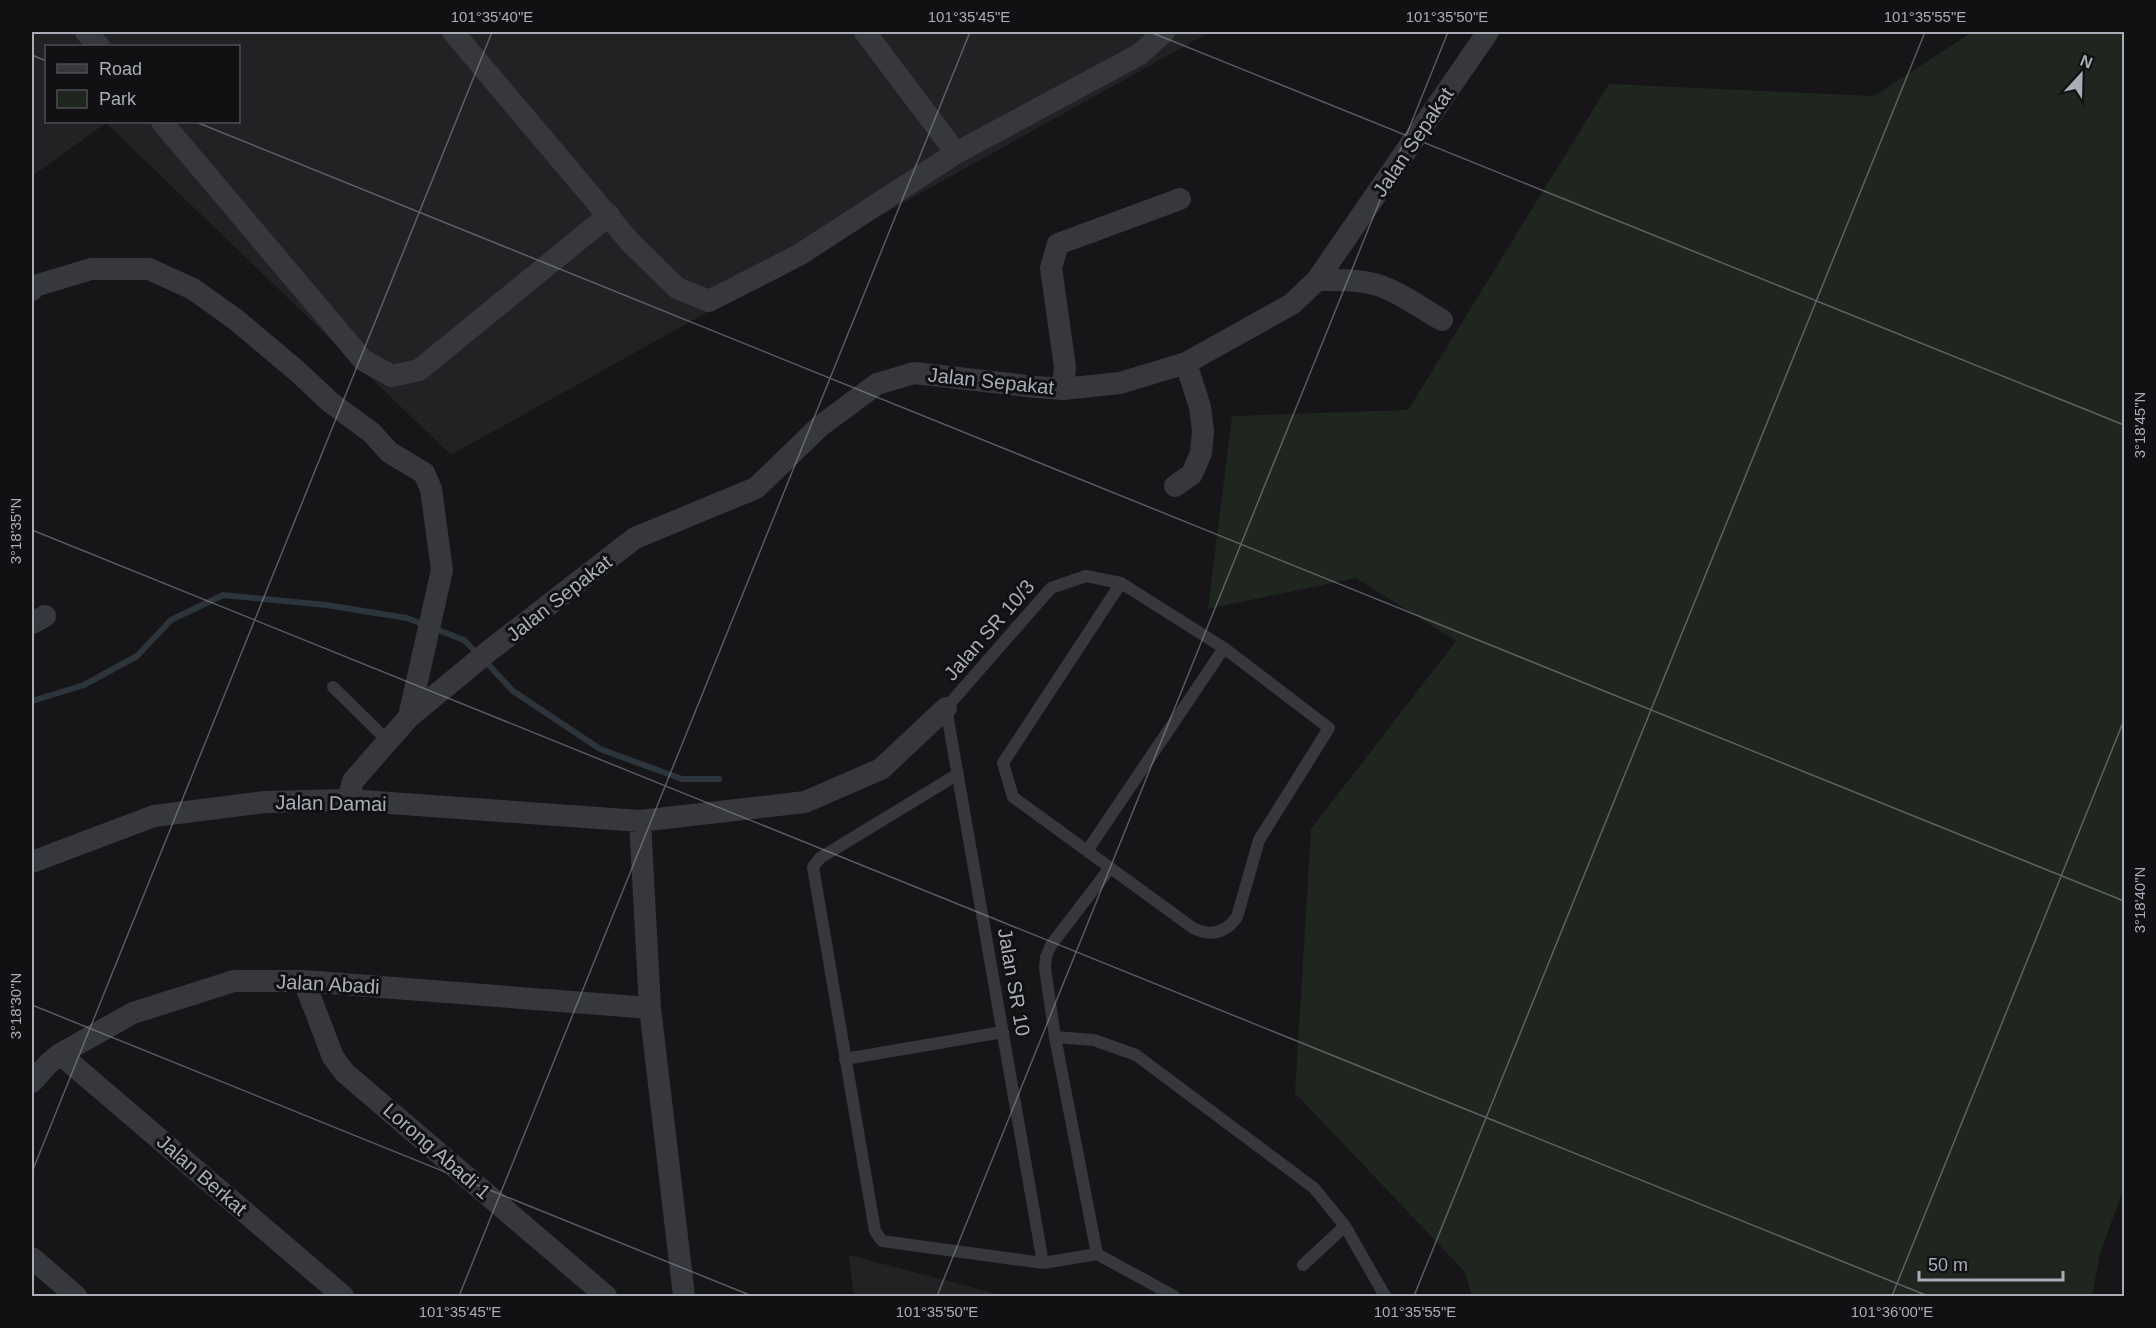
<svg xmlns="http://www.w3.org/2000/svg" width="2156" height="1328" viewBox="0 0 2156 1328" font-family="Helvetica,sans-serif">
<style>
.built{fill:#222225;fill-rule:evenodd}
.green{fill:#1e261f}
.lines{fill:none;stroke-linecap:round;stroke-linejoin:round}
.stream{stroke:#2c353c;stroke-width:6}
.lane{stroke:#37383d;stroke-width:12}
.street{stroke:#37383d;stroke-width:22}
.ticks{fill:none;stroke:#a8adb8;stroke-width:1.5;stroke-opacity:0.45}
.labels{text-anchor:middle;stroke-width:6;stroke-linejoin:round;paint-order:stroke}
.street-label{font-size:20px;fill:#a8adb8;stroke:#111113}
.neatline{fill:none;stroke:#a8adb8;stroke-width:2}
.ticks-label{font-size:15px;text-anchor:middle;fill:#a8adb8}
</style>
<rect width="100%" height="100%" fill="#161618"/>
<path class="built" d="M 32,32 L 1208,32 L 1208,33 L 451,455 L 106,123 L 32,176 ZM 46,46 L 238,46 L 238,122 L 46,122 Z
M 849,1255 L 1005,1296 L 854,1296 Z"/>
<path class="green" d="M 1972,32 L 2124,32 L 2124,1187 L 2100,1254 L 2092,1296 L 1472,1296 L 1465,1272 L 1295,1093 L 1311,829 L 1456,641 L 1356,578 L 1208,609 L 1232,416 L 1408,410 L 1609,84 L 1874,96 Z"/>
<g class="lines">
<path class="stream" d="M 485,661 L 513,691 L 600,749 L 682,779 L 719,779
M 32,701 L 84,685 L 137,656 L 171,620 L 223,595 L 326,605 L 407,618 L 464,640 L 478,654"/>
<path class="lane" d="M 333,687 L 389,742
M 958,774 L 820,858 L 813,867 L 875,1231 L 882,1241 L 1043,1263 L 1097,1254 L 1055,1037 L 1045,968 L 1046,957 L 1051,945 L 1110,868
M 1087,851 L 1224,648
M 1055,1037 L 1094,1040 L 1136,1055 L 1314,1188 L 1345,1226 L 1385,1296
M 845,1059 L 1003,1032
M 1097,1254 L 1174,1296
M 1043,1263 L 946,708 L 1051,588 L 1086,576 L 1121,583 L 1224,648 L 1329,728 L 1259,840 L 1237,917 C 1226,933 1211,937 1193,928 L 1013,797 L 1003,763 L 1121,583
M 1303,1265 L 1345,1226"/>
<path class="street" d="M 86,32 L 99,46
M 453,32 L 630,242 L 677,288 L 709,301 L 799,255 L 956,153 L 1140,54 L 1164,32
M 865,32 L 956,153
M 162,122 L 363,360 L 392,376 L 419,370 L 609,215
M 1317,280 C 1341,280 1366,279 1388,289 C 1407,297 1424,310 1442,320
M 32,290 L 35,286 L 91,269 L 149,269 L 193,289 L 235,319 L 297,371 L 330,402 L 372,433 L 389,452 L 424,473 L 431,489 L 442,570 L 409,717
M 1063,389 L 1065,367 L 1051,268 L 1058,244 L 1180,199
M 1175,486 L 1192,474 L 1201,453 L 1203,431 L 1200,407 L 1186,363
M 32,623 L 45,616
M 348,800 L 353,781 L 409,717 L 489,651 L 635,538 L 756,488 L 819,427 L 877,384 L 914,373 L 1036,387 L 1063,389 L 1120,383 L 1186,363 L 1292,304 L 1317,280 L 1488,32
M 640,821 L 650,1008 L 684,1296
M 32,862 L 154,816 L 265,802 L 348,800 L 640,821 L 805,802 L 881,769 L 946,708
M 304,981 L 333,1057 L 345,1073 L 606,1296
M 60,1054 L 343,1296
M 32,1082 L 48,1064 L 60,1054 L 133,1013 L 234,981 L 304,981 L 650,1008
M 32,1258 L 76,1296"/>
</g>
<path class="ticks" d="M 1150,32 L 2124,425M 32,55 L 46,61M 196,122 L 2124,901M 32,530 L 1928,1296M 32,1005 L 752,1296M 32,1172 L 492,32M 459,1296 L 970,32M 937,1296 L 1448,32M 1414,1296 L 1925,32M 1892,1296 L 2124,720"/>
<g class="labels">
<g class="street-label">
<text transform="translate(1413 142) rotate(-56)" y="7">Jalan Sepakat</text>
<text transform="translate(991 381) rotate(6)" y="7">Jalan Sepakat</text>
<text transform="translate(559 598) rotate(-38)" y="7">Jalan Sepakat</text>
<text transform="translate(989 630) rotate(-49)" y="7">Jalan SR 10/3</text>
<text transform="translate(331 803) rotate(1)" y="7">Jalan Damai</text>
<text transform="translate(1014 982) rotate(80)" y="7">Jalan SR 10</text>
<text transform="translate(328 984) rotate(3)" y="7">Jalan Abadi</text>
<text transform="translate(437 1151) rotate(41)" y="7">Lorong Abadi 1</text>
<text transform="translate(202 1175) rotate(41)" y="7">Jalan Berkat</text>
</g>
</g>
<rect width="2156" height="1328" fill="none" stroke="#111113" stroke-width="66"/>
<rect x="45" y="45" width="195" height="78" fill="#111113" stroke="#4d4f55" stroke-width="1.5"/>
<rect x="57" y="64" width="30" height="9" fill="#37383d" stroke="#4d4f55" stroke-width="1.5"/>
<text x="99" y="75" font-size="18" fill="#a8adb8">Road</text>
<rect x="57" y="90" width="30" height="18" fill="#1e261f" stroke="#4d4f55" stroke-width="1.5"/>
<text x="99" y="105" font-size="18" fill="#a8adb8">Park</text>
<g transform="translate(2081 75) rotate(22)" stroke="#111113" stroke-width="4.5" paint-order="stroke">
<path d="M0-4.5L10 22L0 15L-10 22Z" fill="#a8adb8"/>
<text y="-9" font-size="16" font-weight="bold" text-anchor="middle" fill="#a8adb8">N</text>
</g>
<path d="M1919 1271v9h144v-9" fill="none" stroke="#a8adb8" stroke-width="3"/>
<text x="1928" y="1271" font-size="18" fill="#a8adb8" stroke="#111113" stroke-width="4.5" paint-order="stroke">50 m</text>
<rect x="33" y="33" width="2090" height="1262" class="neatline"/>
<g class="ticks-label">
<text x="492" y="22">101°35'40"E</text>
<text x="969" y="22">101°35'45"E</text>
<text x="1447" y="22">101°35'50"E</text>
<text x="1925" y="22">101°35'55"E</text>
<text transform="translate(2140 425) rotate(-90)" y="5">3°18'45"N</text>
<text transform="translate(16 531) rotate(-90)" y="5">3°18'35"N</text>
<text transform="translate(2140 900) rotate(-90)" y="5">3°18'40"N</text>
<text transform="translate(16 1006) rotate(-90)" y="5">3°18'30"N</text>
<text x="460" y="1317">101°35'45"E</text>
<text x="937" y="1317">101°35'50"E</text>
<text x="1415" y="1317">101°35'55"E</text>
<text x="1892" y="1317">101°36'00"E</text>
</g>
</svg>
